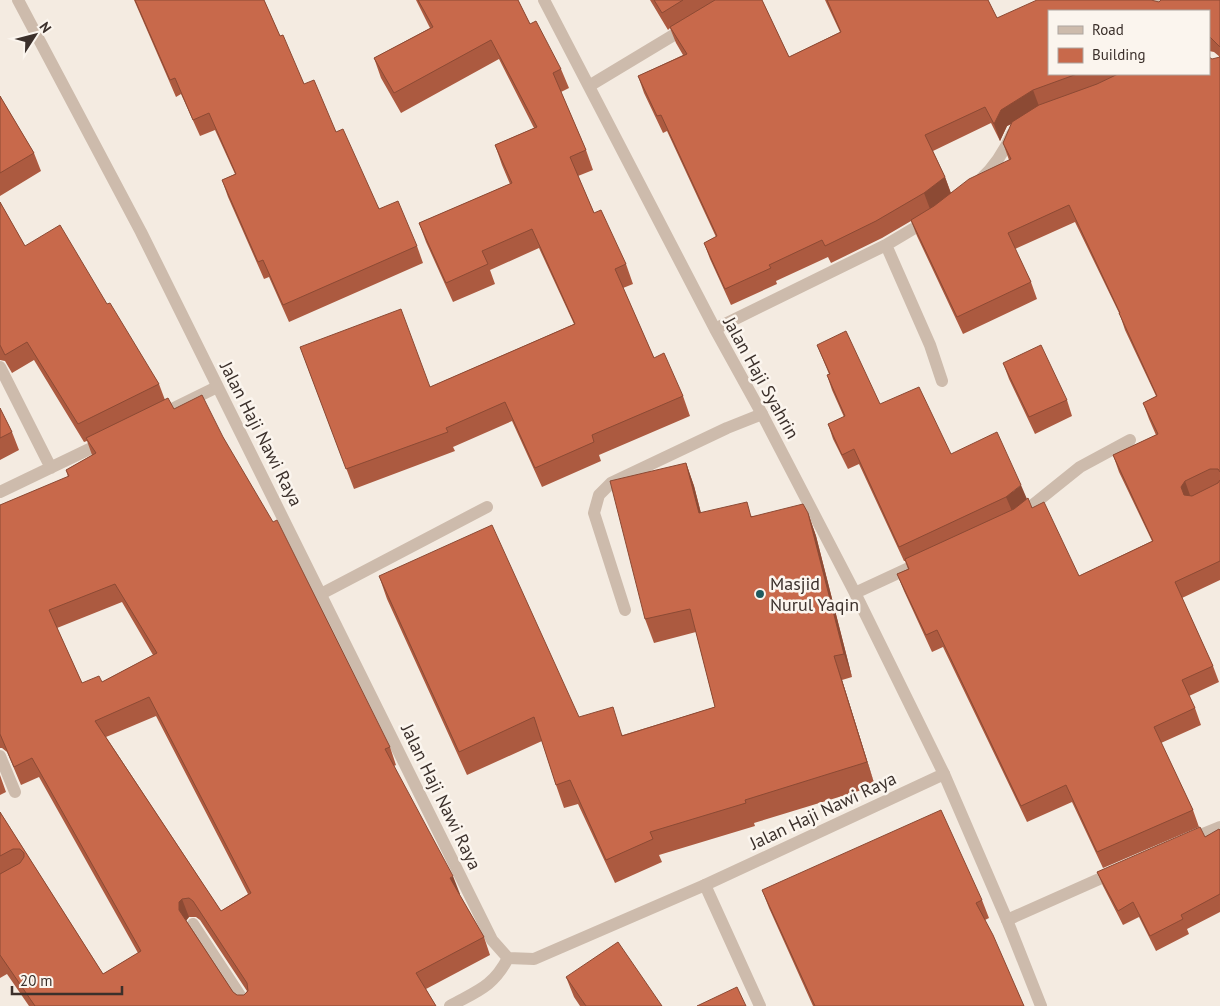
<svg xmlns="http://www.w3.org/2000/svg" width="1220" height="1006" viewBox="0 0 1220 1006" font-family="'PT Sans',sans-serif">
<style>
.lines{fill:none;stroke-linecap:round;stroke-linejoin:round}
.service{stroke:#cdbbac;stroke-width:12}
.minor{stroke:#cdbbac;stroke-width:12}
.tertiary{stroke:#cdbbac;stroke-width:12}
.wall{fill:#ac5a40;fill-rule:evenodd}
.shaded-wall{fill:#8c4a34}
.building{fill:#c8694b;stroke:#8c4a34;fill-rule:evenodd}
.poi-dot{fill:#1f5a5e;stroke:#fbf5ee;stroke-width:2}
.labels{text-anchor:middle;stroke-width:5;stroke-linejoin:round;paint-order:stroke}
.street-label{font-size:18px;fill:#3b302b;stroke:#fbf5ee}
.poi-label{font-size:18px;fill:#3b302b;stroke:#fbf5ee;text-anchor:start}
</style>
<rect width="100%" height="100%" fill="#f4ebe1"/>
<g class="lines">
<path class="service" d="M 321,594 L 487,507
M 625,610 L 594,513 L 599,495 L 611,483 L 727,428 L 762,414"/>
<path class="minor" d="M 544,0 L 715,329 L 762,414 L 855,593 L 944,774
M 1153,0 L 1163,11
M 589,86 L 687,27
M 981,179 C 995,166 1004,152 1012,134
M 886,245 L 930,345 L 942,381
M 715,329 L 886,245 L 928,220
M 0,367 L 51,468
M 160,415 L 217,387
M 0,492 L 104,442
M 1019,516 L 1080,467 L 1130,440
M 855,593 L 924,561
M 0,756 L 15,792
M 1188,840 L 1220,827
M 705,885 L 760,1006
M 1007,920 L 1115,872
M 193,924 L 247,1006
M 450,1006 C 477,991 493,987 508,958"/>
<path class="tertiary" d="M 18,0 L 141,232 L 492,940 L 508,958 L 534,959 L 705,885 L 944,774 L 1007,920 L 1041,1006"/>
</g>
<path class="wall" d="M 134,0 L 264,0 L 280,36 L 304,84 L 336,132 L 379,209 L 417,246 L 423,263 L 289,322 L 269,277 L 264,279 L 228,197 L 222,180 L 235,174 L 215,130 L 200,136 L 181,94 L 176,97 Z
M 416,0 L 518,0 L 530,24 L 561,69 L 569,88 L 561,92 L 586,150 L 593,170 L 578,176 L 594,213 L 626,264 L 633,284 L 623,288 L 654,358 L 683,396 L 690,416 L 599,455 L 601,461 L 542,487 L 512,421 L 453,447 L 455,451 L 354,489 L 300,347 L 430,387 L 574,324 L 539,248 L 490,270 L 495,284 L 453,302 L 426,242 L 419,223 L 510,184 L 502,165 L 495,145 L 534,128 L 499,59 L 401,113 L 381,78 L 374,58 L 430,28 Z
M 650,0 L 762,0 L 789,57 L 840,32 L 825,0 L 988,0 L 997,18 L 1159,2 L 1220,0 L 1220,580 L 1182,598 L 1213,666 L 1219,682 L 1189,696 L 1195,708 L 1201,725 L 1161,743 L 1193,810 L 1199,827 L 1103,868 L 1072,802 L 1027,822 L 943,647 L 932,652 L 904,591 L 897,574 L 908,569 L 905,561 L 904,561 L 859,464 L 848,469 L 833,439 L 828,424 L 844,417 L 832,390 L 827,375 L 829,374 L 817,345 L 880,404 L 951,454 L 1026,499 L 1079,576 L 1152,541 L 1119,472 L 1113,455 L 1156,435 L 1149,419 L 1143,403 L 1156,396 L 1125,330 L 1120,315 L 1075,222 L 1015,249 L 1031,282 L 1037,299 L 963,334 L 917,236 L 911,221 L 882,238 L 831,263 L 828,257 L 776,281 L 777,284 L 731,305 L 710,259 L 704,243 L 716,237 L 667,131 L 663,133 L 644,93 L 638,76 L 683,55 L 676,43 L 670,28 L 668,30 ZM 1209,11 L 1209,51 L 1214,52 L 1220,57 L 1209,74 L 1049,74 ZM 991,123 L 1000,141 L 1007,126 L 1012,124 L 1003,143 L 1009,160 L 951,193 L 945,177 L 933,151 Z
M 0,96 L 34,153 L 41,171 L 0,196 Z
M 0,202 L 25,246 L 107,304 L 159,384 L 165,400 L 174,409 L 223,437 L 390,747 L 396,765 L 394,766 L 459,894 L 484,937 L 490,955 L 426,989 L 436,1006 L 29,1006 L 7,974 L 0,978 L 0,812 L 103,974 L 138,953 L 39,777 L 21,785 L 7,752 L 2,748 L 0,748 L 0,505 L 68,477 L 66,470 L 92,455 L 87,441 L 84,442 L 34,360 L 12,373 L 5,361 L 0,360 ZM 122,602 L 153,655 L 102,682 L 82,683 L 57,628 ZM 156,716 L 248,894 L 221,911 L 106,737 ZM 189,917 L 196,917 L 200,920 L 247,991 L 244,995 L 237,995 L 233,992 L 186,920 Z
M 1003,363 L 1067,400 L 1072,416 L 1035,434 L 1009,379 Z
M 0,408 L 12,432 L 19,450 L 0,460 Z
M 686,463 L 694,486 L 701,513 L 753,516 L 808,513 L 816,536 L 852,677 L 842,680 L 875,786 L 754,823 L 755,826 L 659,855 L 662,862 L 615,883 L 578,804 L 564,808 L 556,785 L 542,741 L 467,775 L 387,599 L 379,576 L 579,717 L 623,735 L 715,707 L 696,632 L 654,643 L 645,619 Z
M 0,775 L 6,792 L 0,795 Z
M 1220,830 L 1220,912 L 1187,929 L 1189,934 L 1156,951 L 1139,917 L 1123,925 L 1103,886 L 1097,872 L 1205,837 Z
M 762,890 L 982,900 L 989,918 L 985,920 L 1024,1006 L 813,1006 L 769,908 Z
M 566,977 L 662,1006 L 580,1006 L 574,997 Z"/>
<path class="shaded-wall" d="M 1033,90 L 1039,106 L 1007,126 L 1000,141 L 994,124 L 1001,110 Z
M 945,177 L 951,194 L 930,209 L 924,193 Z
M 686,463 L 694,486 L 707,537 L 699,513 Z
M 1185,481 L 1191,498 L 1187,504 L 1181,487 Z
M 1021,485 L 1027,499 L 1012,511 L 1006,497 Z
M 808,513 L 816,536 L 852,677 L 844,654 Z
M 834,656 L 842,680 L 875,786 L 867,762 Z
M 453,876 L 460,894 L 456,896 L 450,878 Z
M 182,899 L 189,917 L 186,921 L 179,910 L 179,902 Z"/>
<path class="building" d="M 135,0 L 264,0 L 280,36 L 283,35 L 304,84 L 314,80 L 336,132 L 343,129 L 379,209 L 398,201 L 417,246 L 283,305 L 263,260 L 258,262 L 222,180 L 236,174 L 209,113 L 193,120 L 175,78 L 170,80 Z
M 418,0 L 518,0 L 530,24 L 536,21 L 561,69 L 553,73 L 586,150 L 570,157 L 594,213 L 601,210 L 626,264 L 615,269 L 654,358 L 664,353 L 683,396 L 592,435 L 594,442 L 535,468 L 505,402 L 446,428 L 448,432 L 346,469 L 300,347 L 401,309 L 430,387 L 575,324 L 532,229 L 482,251 L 488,264 L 446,283 L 419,223 L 512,183 L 495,145 L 537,127 L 491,40 L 394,93 L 374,58 L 433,27 Z
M 654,0 L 683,0 L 662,13 Z
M 715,0 L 762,0 L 789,57 L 841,32 L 827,0 L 988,0 L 997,18 L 1037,0 L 1151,0 L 1159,2 L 1161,0 L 1220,0 L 1220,47 L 1209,36 L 1209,11 L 1049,11 L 1049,74 L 1077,74 L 1033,90 L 1001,110 L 994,124 L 985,107 L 925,135 L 945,177 L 924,193 L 876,221 L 825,246 L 822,240 L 769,265 L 771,268 L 725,289 L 704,243 L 717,236 L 661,115 L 657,116 L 638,76 L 687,54 L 670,27 Z
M 1220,56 L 1220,472 L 1218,469 L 1210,469 L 1185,481 L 1181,487 L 1184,495 L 1192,496 L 1218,483 L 1220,480 L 1220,561 L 1175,582 L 1213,666 L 1182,680 L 1195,708 L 1154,727 L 1193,810 L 1097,852 L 1066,785 L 1021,806 L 937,630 L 926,635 L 897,574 L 909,569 L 905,559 L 1014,509 L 1028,498 L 1032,508 L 1044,502 L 1079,576 L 1153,541 L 1113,455 L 1158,434 L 1143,403 L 1157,396 L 1119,313 L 1120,313 L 1069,205 L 1008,233 L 1031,282 L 957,317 L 911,220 L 934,206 L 969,179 L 1011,159 L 1003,143 L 1012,122 L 1039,105 L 1097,84 L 1118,74 L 1209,74 L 1209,57 L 1212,59 L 1220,57 Z
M 0,96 L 34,153 L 0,173 Z
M 0,202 L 25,246 L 60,225 L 107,304 L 110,303 L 159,384 L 78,424 L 27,342 L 5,355 L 0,345 Z
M 846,331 L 880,404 L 919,387 L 951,454 L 997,432 L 1021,485 L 1006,497 L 899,547 L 854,449 L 842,455 L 828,424 L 845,416 L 827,375 L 830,374 L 817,345 Z
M 1041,345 L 1067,400 L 1029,417 L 1003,363 Z
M 202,395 L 223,437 L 273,522 L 277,520 L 390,747 L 385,749 L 453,876 L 450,878 L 484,937 L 416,973 L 436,1006 L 34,1006 L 35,1006 L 0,955 L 0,874 L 20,863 L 24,857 L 24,853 L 20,849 L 13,849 L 0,856 L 0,812 L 103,974 L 141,951 L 32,758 L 14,767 L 0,734 L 0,505 L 69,476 L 66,470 L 96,453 L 86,438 L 168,398 L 174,409 ZM 115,584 L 157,653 L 102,682 L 99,676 L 82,683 L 49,610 ZM 149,697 L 251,893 L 221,911 L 95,721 ZM 189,898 L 193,901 L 247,983 L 248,991 L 244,995 L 237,995 L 233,992 L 179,910 L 179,902 L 182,899 Z
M 0,408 L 12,432 L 0,438 Z
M 686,463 L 699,513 L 747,502 L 751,517 L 803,504 L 808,513 L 844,654 L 834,656 L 867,762 L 745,800 L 746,803 L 650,832 L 653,839 L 606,860 L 570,780 L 556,785 L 534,717 L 459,752 L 379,576 L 492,525 L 579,717 L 613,707 L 622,736 L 715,707 L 690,609 L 645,619 L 610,481 Z
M 941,810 L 982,900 L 976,903 L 993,935 L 1024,1006 L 815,1006 L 762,890 Z
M 1200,827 L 1205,837 L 1219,829 L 1220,830 L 1220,894 L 1181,915 L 1183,919 L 1150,936 L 1133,902 L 1118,911 L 1097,872 Z
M 618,942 L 662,1006 L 586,1006 L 566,977 Z
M 737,987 L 746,1006 L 697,1006 Z"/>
<circle class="poi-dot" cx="760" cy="594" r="5"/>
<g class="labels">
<g class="street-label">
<text transform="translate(761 378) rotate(61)" y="6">Jalan Haji Syahrin</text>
<text transform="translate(261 434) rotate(63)" y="6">Jalan Haji Nawi Raya</text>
<text transform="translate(441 797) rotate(64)" y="6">Jalan Haji Nawi Raya</text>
<text transform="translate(823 811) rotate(-25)" y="6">Jalan Haji Nawi Raya</text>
</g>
<g class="poi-label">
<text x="770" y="590">Masjid<tspan x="770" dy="21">Nurul Yaqin</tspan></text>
</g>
</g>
<rect x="1048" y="10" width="162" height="65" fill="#fbf5ee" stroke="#aea6a0"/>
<rect x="1058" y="26" width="25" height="8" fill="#cdbbac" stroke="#aea6a0"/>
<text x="1092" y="35" font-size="15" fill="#3b302b">Road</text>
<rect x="1058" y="48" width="25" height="15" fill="#c8694b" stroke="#aea6a0"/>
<text x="1092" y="60" font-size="15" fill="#3b302b">Building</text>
<g transform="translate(35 35) rotate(54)" stroke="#fbf5ee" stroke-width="4" paint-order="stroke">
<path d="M0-4L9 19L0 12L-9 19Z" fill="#3b302b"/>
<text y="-8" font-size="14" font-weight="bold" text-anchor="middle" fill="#3b302b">N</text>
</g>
<path d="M12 986v8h110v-8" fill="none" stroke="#3b302b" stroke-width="2.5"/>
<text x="20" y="986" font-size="15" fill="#3b302b" stroke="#fbf5ee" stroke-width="4" paint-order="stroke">20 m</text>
</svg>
